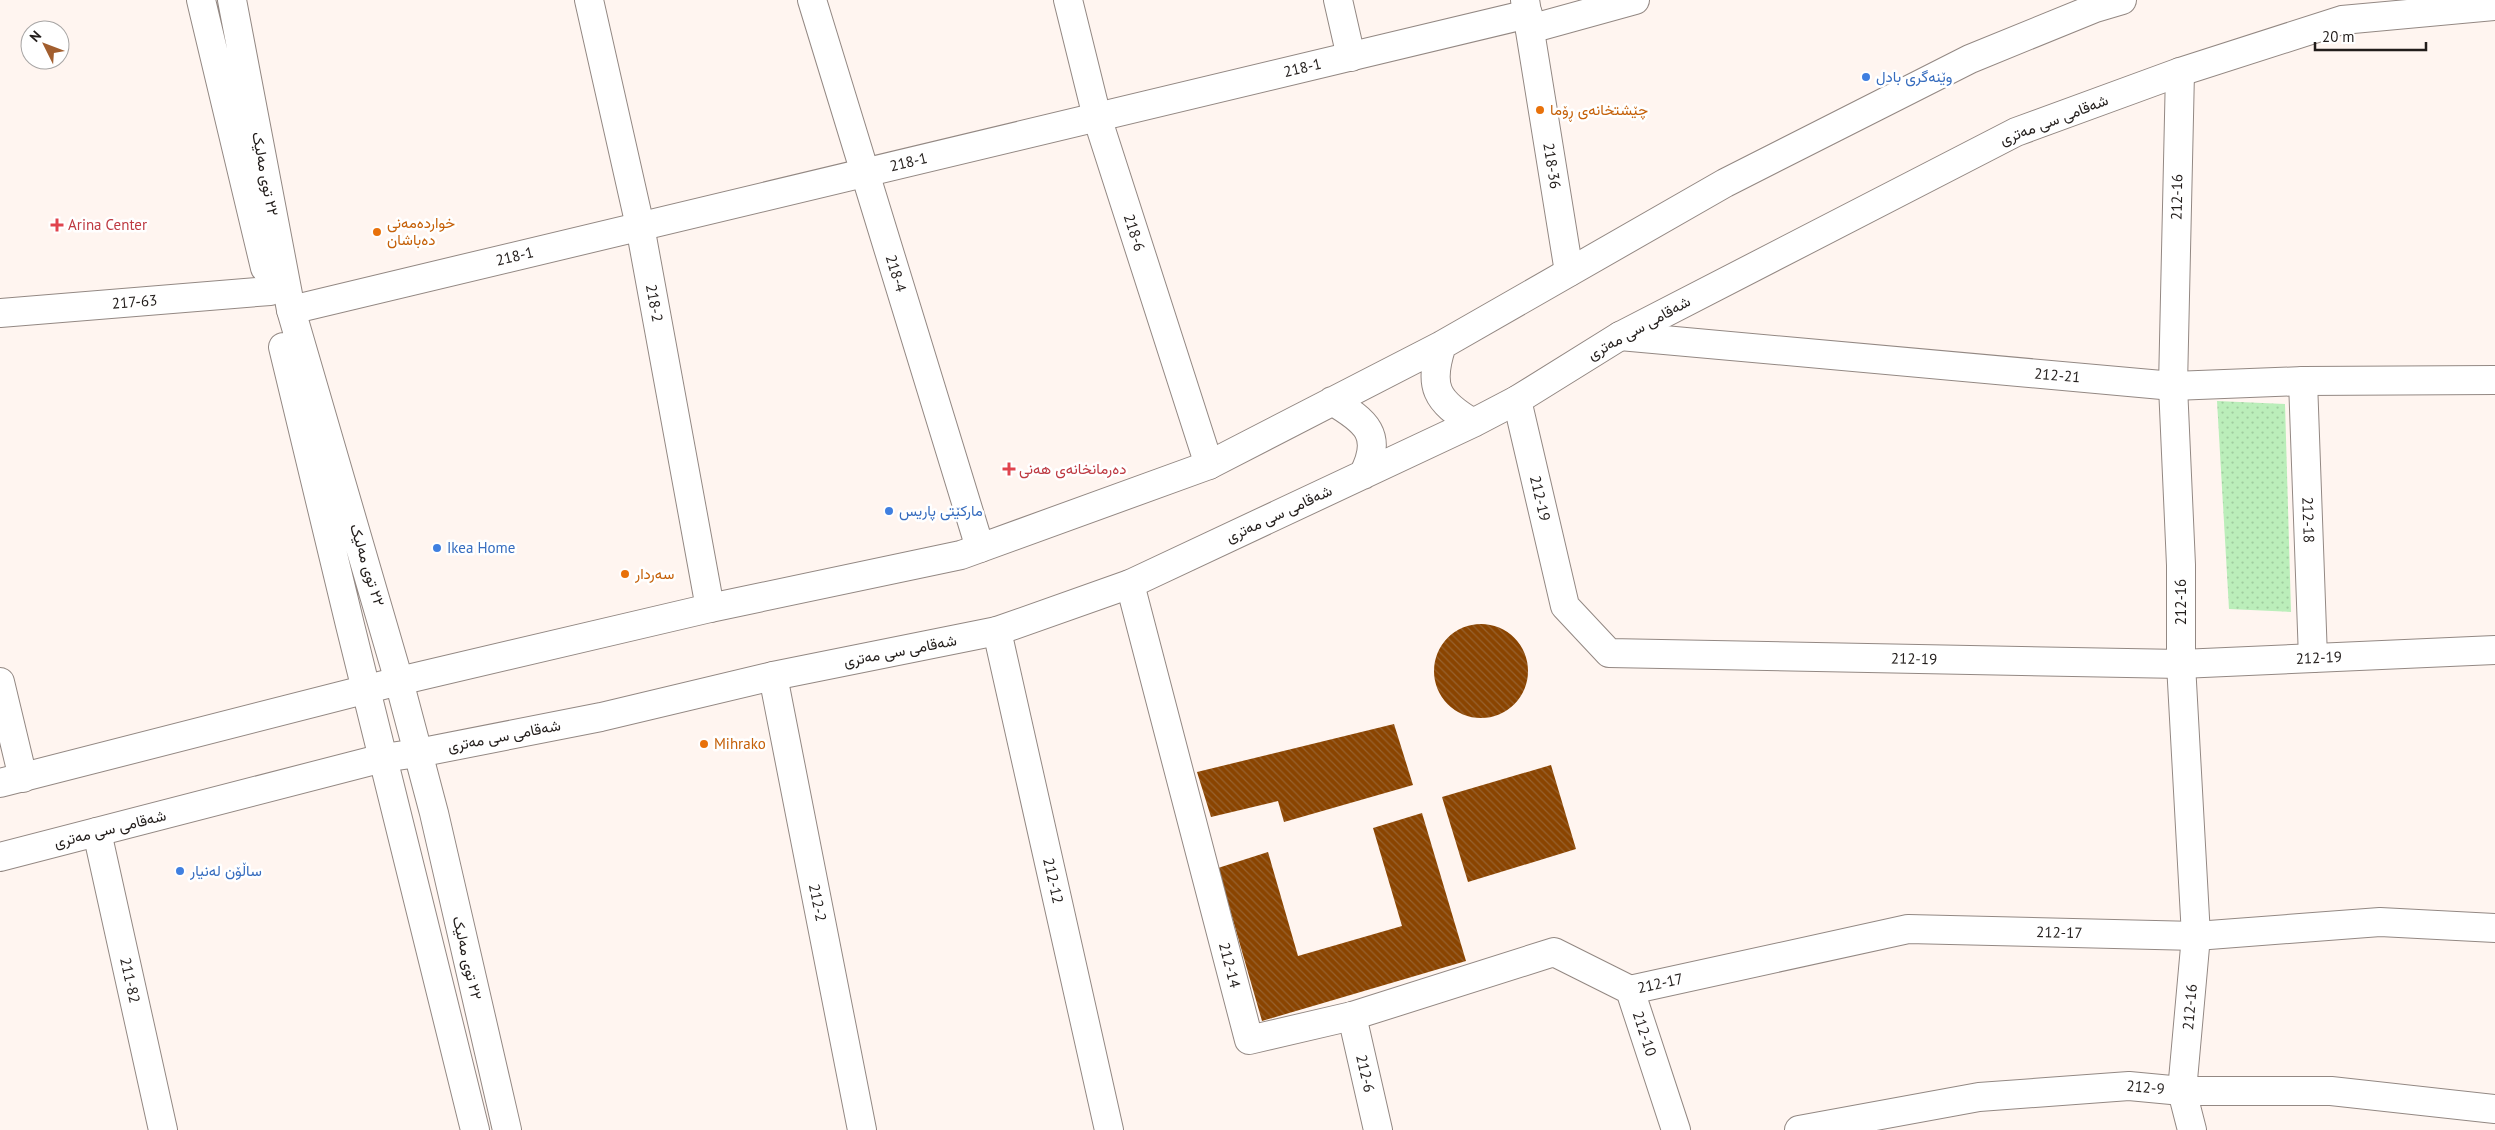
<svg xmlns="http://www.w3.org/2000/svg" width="2495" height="1130" viewBox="0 0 2495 1130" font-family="'PT Sans',Vazirmatn,sans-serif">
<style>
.grass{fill:url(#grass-dots)}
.building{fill:url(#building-back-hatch)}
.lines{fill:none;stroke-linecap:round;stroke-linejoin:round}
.minor-casing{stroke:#938883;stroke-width:30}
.secondary-casing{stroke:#938883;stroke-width:30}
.primary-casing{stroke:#938883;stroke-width:30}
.minor{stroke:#fff;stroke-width:28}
.secondary{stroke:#fff;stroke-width:28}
.primary{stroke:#fff;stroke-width:28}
.shop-dot{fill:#3f7fe0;stroke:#fff;stroke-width:2}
.food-dot{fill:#e8710a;stroke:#fff;stroke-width:2}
.health-dot{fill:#e0444e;stroke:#fff;stroke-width:2}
.labels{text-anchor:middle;stroke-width:5;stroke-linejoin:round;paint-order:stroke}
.street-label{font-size:15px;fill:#221d1b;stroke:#fff}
.shop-label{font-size:15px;fill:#366cbe;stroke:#fff;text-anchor:start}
.food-label{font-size:15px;fill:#c56008;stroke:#fff;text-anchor:start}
.health-label{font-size:15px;fill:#be3a42;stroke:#fff;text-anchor:start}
</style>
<defs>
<pattern id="grass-dots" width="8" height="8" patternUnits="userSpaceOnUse" patternTransform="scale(1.25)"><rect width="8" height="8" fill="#bbeeba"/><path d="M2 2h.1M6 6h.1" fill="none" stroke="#a0cc9f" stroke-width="1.8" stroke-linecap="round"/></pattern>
<pattern id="building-back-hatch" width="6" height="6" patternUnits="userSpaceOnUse" patternTransform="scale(1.25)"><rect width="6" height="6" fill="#8a4400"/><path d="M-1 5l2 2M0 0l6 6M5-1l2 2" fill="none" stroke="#97622f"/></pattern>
</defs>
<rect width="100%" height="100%" fill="#fff5f0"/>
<path class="grass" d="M 2217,401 L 2285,404 L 2291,612 L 2229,609 Z"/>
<path class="building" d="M1434 671a47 47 0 1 1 94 0a47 47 0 1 1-94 0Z
M 1394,724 L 1413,785 L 1284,822 L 1278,801 L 1211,817 L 1197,772 Z
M 1551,765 L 1576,849 L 1468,882 L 1442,797 Z
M 1422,813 L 1466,961 L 1262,1021 L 1218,868 L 1268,852 L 1298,956 L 1402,926 L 1373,828 Z"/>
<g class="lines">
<g class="minor-casing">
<g id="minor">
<path id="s1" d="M 589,0 L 640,226 L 710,608"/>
<path id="s2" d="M 812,0 L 980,548"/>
<path id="s3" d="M 1068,0 L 1097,117 L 1209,465"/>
<path d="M 1338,0 L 1351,57"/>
<path id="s4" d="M 1525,0 L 1569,272"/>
<path d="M 1530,29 L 1635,0"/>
<path d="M 2180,72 L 2173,386 L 2181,565 L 2181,664 L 2196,936 L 2182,1091 L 2192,1130"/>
<path id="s5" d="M 291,310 L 1528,14"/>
<path id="s6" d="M 0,313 L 270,291"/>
<path id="s7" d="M 1620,336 L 2173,386 L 2303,381 L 2495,380"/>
<path id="s8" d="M 2303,381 L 2313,658"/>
<path id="s9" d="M 1517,400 L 1565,606 L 1609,653 L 2181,664 L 2495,650"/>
<path id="s10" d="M 1130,584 L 1249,1040 L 1352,1016 L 1554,952 L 1630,990 L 1676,1130"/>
<path id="s11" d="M 997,631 L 1109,1130"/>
<path id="s12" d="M 773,676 L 862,1130"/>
<path d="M 0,682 L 23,778"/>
<path id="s13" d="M 97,832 L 163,1130"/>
<path id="s14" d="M 1630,990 L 1908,929 L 2196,936 L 2380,922 L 2495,928"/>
<path id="s15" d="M 1352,1016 L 1378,1130"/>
<path id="s16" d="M 1799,1130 L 1979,1097 L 2129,1086 L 2182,1091 L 2331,1091 L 2495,1109"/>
</g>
</g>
<g class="secondary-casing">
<path id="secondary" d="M 1442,345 C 1428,387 1436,401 1473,423
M 1332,401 C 1366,421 1384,435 1363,475
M 0,783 L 399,681 L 710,608 L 961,555 L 1209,465 L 1442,345 L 1725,183 L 1970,59 L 2095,8 L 2122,0
M 0,857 L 383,758 L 418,753 L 601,717 L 773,676 L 997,631 L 1130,584 L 1473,423 L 1517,400 L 1620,336 L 2016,132 L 2180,72 L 2342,20 L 2495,6"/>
</g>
<g class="primary-casing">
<path id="primary" d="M 201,0 L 265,268
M 232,0 L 291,310 L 399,681 L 434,813 L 507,1130
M 283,347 L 350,625 L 475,1130"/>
</g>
<use href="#minor" class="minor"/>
<use href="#secondary" class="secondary"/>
<use href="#primary" class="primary"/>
</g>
<g class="shop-dot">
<circle cx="1866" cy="77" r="5"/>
<circle cx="889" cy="511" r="5"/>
<circle cx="437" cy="548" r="5"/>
<circle cx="180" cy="871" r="5"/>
</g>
<g class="food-dot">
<circle cx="1540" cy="110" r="5"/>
<circle cx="377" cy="232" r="5"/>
<circle cx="625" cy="574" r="5"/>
<circle cx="704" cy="744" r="5"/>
</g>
<g class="health-dot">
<path d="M54.5 217.5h5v5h5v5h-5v5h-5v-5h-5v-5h5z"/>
<path d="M1006.5 461.5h5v5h5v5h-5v5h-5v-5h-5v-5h5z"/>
</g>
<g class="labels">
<g class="street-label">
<text dy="5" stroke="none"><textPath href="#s5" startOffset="1040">218-1</textPath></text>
<text transform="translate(2054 120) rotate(-21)" y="5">شەقامی سی مەتری</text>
<text dy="5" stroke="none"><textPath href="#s5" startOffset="635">218-1</textPath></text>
<text dy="5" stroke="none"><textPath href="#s4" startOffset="168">218-36</textPath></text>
<text transform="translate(265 174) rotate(79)" y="5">٢٢ توی مەلیک</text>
<text transform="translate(2177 197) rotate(-89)" y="5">212-16</text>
<text dy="5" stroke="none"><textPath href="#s3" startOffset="242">218-6</textPath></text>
<text dy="5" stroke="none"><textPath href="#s5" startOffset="230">218-1</textPath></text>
<text dy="5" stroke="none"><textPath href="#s2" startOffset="286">218-4</textPath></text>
<text dy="5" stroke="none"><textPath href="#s6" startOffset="135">217-63</textPath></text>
<text dy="5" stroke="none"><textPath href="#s1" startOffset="310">218-2</textPath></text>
<text transform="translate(1639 328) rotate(-29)" y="5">شەقامی سی مەتری</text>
<text dy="5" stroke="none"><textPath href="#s7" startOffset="439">212-21</textPath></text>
<text dy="5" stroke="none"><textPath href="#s9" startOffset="101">212-19</textPath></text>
<text transform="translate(1279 514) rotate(-25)" y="5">شەقامی سی مەتری</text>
<text dy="5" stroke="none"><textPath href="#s8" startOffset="139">212-18</textPath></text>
<text transform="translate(367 565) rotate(73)" y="5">٢٢ توی مەلیک</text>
<text transform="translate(2181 602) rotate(-90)" y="5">212-16</text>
<text transform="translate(900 651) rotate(-11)" y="5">شەقامی سی مەتری</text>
<text dy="5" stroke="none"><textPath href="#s9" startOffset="986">212-19</textPath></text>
<text dy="5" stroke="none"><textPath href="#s9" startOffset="581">212-19</textPath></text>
<text transform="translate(504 736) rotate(-11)" y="5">شەقامی سی مەتری</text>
<text transform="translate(110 829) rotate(-14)" y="5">شەقامی سی مەتری</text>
<text dy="5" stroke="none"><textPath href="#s11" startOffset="256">212-12</textPath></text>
<text dy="5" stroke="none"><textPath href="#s12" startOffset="231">212-2</textPath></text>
<text dy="5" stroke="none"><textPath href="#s14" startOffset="436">212-17</textPath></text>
<text transform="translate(467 958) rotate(77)" y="5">٢٢ توی مەلیک</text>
<text dy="5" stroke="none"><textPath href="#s10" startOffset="394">212-14</textPath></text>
<text dy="5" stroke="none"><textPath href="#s13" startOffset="152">211-82</textPath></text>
<text dy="5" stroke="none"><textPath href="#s14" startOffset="31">212-17</textPath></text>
<text transform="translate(2190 1007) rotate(-85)" y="5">212-16</text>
<text dy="5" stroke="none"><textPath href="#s10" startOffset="920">212-10</textPath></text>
<text dy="5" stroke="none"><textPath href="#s15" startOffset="59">212-6</textPath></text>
<text dy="5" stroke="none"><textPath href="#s16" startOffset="350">212-9</textPath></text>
</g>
<g class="shop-label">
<text x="1876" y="82">وێنەگری بادل</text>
<text x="899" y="516">مارکێتی پاریس</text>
<text x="447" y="553">Ikea Home</text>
<text x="190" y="876">ساڵۆن لەنیار</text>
</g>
<g class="food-label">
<text x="1550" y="115">چێشتخانەی ڕۆما</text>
<text x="387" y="228">خواردەمەنی<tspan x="387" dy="17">دەباشان</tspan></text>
<text x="635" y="579">سەردار</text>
<text x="714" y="749">Mihrako</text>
</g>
<g class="health-label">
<text x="68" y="230">Arina Center</text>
<text x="1019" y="474">دەرمانخانەی هەنی</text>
</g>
</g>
<g transform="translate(45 45) rotate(312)"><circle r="24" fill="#ffffff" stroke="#a7a5a4"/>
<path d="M0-4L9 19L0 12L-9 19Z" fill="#a25e2e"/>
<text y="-8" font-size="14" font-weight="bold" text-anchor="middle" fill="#221d1b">N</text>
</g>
<path d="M2315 42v8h111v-8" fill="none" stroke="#221d1b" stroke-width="2.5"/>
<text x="2322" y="42" font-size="15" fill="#221d1b" stroke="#ffffff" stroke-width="4" paint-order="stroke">20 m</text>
</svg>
